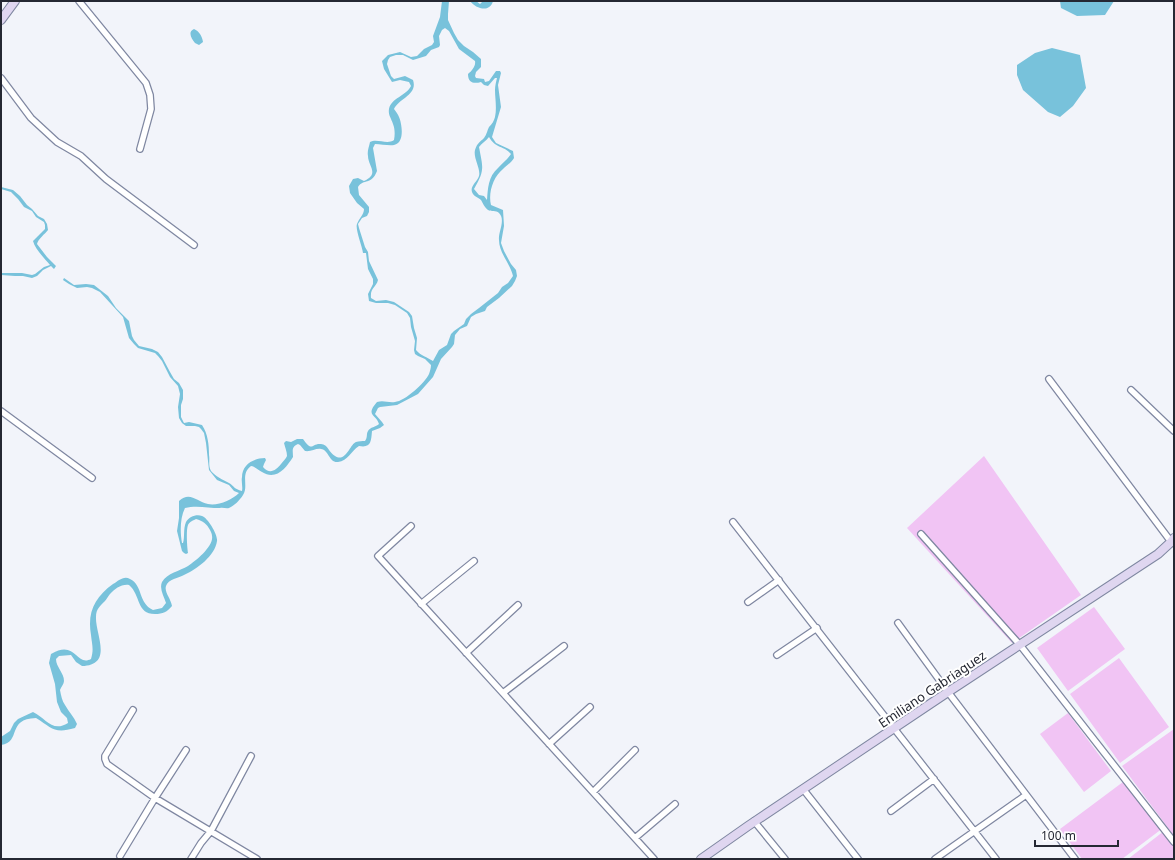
<svg xmlns="http://www.w3.org/2000/svg" width="1175" height="860" viewBox="0 0 1175 860" font-family="'Noto Sans',sans-serif">
<style>
.green{fill:#f1c4f4}
.water{fill:#78c2db;fill-rule:evenodd}
.lines{fill:none;stroke-linecap:round;stroke-linejoin:round}
.street-casing{stroke:#7f87a1;stroke-width:8}
.secondary-casing{stroke:#7f87a1;stroke-width:10}
.street{stroke:#fff;stroke-width:5.5}
.secondary{stroke:#dfd6f0;stroke-width:8}
.labels{text-anchor:middle;stroke-width:4;stroke-linejoin:round;paint-order:stroke}
.street-label{font-size:13px;fill:#252833;stroke:#fff}
</style>
<rect width="100%" height="100%" fill="#f2f4fa"/>
<path class="green" d="M 984,456 L 1081,595 L 1012,643 L 907,528 Z
M 1094,607 L 1125,649 L 1068,691 L 1037,648 Z
M 1119,658 L 1169,727 L 1120,763 L 1070,694 Z
M 1068,713 L 1111,771 L 1084,792 L 1040,734 Z
M 1174,729 L 1174,836 L 1122,766 Z
M 1127,779 L 1163,828 L 1122,859 L 1082,859 L 1060,829 Z
M 1164,831 L 1174,844 L 1174,859 L 1128,859 Z"/>
<path class="water" d="M 442,1 L 449,1 L 448,14 L 448,20 L 454,33 L 458,40 L 464,46 L 473,52 L 481,59 L 481,67 L 476,72 L 475,76 L 476,78 L 484,79 L 485,82 L 489,81 L 496,71 L 500,71 L 501,73 L 498,85 L 501,107 L 492,137 L 496,143 L 513,151 L 514,158 C 511,163 507,165 503,169 C 493,177 488,193 491,205 L 503,210 L 504,226 L 501,243 L 504,251 L 511,264 L 516,270 L 517,276 L 515,281 L 512,286 L 499,298 L 487,307 L 485,311 L 476,314 L 471,317 L 467,326 L 460,329 L 455,335 L 454,344 L 452,347 L 441,359 L 433,377 L 418,394 L 397,405 L 380,407 L 378,408 L 375,414 L 382,422 L 384,425 L 380,428 L 372,431 C 371,442 371,448 359,446 C 351,451 348,461 338,462 C 329,463 329,450 321,449 C 316,448 311,452 305,451 L 300,445 L 298,444 C 291,447 293,451 293,457 C 286,468 276,481 262,472 C 258,470 256,467 251,466 C 240,474 249,486 243,495 C 240,500 234,506 229,508 C 226,509 223,507 220,508 C 208,508 196,505 185,508 C 180,518 180,532 182,543 L 183,543 C 185,537 183,529 186,522 C 189,517 196,514 202,516 C 208,518 218,535 217,541 C 215,556 197,569 184,575 C 179,578 168,579 166,586 C 164,592 171,599 172,606 C 167,612 163,614 155,614 C 136,614 141,595 129,585 C 121,584 115,589 110,594 C 108,596 107,599 105,601 C 100,606 96,609 96,617 C 95,634 114,665 82,666 L 76,662 L 71,655 L 59,656 L 56,659 C 56,667 64,673 64,681 C 64,684 61,687 60,690 C 61,695 62,701 65,705 C 69,712 74,717 77,724 L 75,728 C 54,734 52,728 36,718 C 6,719 22,742 1,745 L 1,737 L 10,731 L 14,723 L 18,719 L 33,712 C 46,718 52,733 68,723 L 67,718 L 61,712 L 57,702 L 55,684 L 49,663 L 51,654 C 76,639 76,667 91,659 C 94,649 92,645 91,635 C 87,612 95,597 113,584 C 118,581 124,575 130,579 C 143,585 138,603 153,610 L 162,608 L 166,603 C 164,596 159,589 162,582 C 167,573 180,571 188,566 C 196,561 214,546 212,536 C 212,534 211,532 210,530 C 207,524 203,521 196,519 C 194,520 189,522 188,525 C 186,530 187,546 188,553 L 186,554 L 184,553 L 182,551 L 177,531 L 179,518 L 179,501 C 190,491 197,502 208,504 C 218,506 232,500 239,493 L 234,491 L 229,485 L 217,480 L 209,470 L 206,443 L 204,433 L 201,429 L 199,427 L 195,426 L 186,426 L 182,423 L 179,418 L 178,407 L 180,394 L 178,386 L 170,377 L 162,361 L 158,356 L 155,353 L 138,348 L 134,344 L 129,338 L 123,317 L 100,292 L 92,288 L 87,287 L 77,288 L 69,284 L 63,280 L 64,278 L 74,285 L 86,284 L 94,285 L 108,296 L 116,308 L 129,321 L 132,336 L 134,340 L 139,346 L 152,349 L 158,352 L 162,357 L 170,372 L 174,379 L 179,383 L 183,390 L 183,399 L 181,405 L 181,417 L 184,423 L 189,422 L 202,425 C 208,434 209,445 209,455 C 210,460 208,466 211,471 C 215,476 223,480 229,483 C 234,486 234,489 242,491 C 243,486 241,482 242,477 C 242,465 253,458 265,458 L 266,460 L 264,464 L 263,467 C 270,475 276,470 281,464 C 283,461 286,459 287,456 C 287,452 285,447 284,443 L 286,441 L 291,442 L 297,439 L 303,439 C 313,453 311,443 321,444 C 328,444 329,453 335,456 C 346,463 350,444 356,442 C 359,441 362,441 365,441 C 368,437 366,434 368,431 C 370,427 376,427 379,424 C 376,414 365,416 377,402 C 384,400 388,403 395,402 C 405,401 425,383 429,374 C 430,371 431,368 431,365 L 425,359 L 418,356 L 415,354 L 414,350 L 415,341 L 411,327 L 410,318 L 407,313 L 395,305 L 388,303 L 376,303 L 369,301 L 368,294 L 373,284 L 373,279 L 368,269 L 366,253 L 363,253 C 362,246 355,229 357,224 C 359,218 364,215 364,209 L 357,203 L 350,193 L 349,186 L 353,179 L 358,178 L 364,181 C 380,174 368,166 368,156 C 367,151 369,147 370,142 C 377,138 387,145 394,140 C 395,135 395,129 393,124 C 391,118 388,115 389,109 C 391,98 406,96 411,86 L 409,82 L 400,80 L 392,82 L 384,69 L 382,61 L 388,55 L 400,52 L 411,57 L 417,56 L 424,49 L 432,45 L 434,42 L 433,36 L 440,17 ZM 445,28 L 449,31 L 459,49 L 475,61 C 476,66 472,71 468,74 C 468,83 474,84 481,82 L 484,85 L 488,86 L 495,78 L 497,78 C 496,82 495,86 495,90 C 495,98 497,108 495,117 C 494,121 492,124 489,127 C 487,131 487,134 484,138 C 480,142 477,143 475,150 C 473,158 481,169 479,176 C 477,182 470,186 472,192 C 474,197 478,197 481,200 C 483,203 484,207 488,210 C 491,212 496,210 499,213 C 506,220 498,232 499,240 C 499,253 510,263 513,276 L 508,283 L 502,287 L 498,293 L 479,308 L 471,314 L 466,319 L 464,324 L 454,331 L 451,334 L 447,345 L 439,350 L 433,361 C 427,357 421,356 416,350 L 417,338 L 414,328 L 412,316 L 409,312 L 394,302 L 386,300 L 376,301 L 371,298 C 370,287 376,288 378,280 L 369,261 L 368,252 L 365,247 L 359,228 L 358,224 L 362,218 L 367,216 L 369,212 L 369,207 L 359,195 L 358,187 C 364,178 371,186 377,171 L 373,148 L 375,144 C 381,144 389,146 394,145 C 405,143 402,124 399,117 C 398,114 396,112 394,109 C 399,98 418,95 413,80 L 405,76 L 394,79 L 391,76 L 387,64 L 388,60 L 390,57 L 396,55 L 403,55 L 413,60 L 426,56 L 431,50 L 439,47 L 440,45 L 439,36 L 442,30 ZM 489,137 C 496,149 503,145 511,154 C 507,160 502,163 498,168 C 488,177 488,188 487,200 L 484,196 L 479,195 L 474,189 C 485,170 483,168 479,147 C 482,143 486,141 489,137 Z
M 470,1 L 476,1 L 480,4 L 483,1 L 493,1 C 490,13 476,9 470,1 Z
M 1060,1 L 1114,1 L 1105,15 L 1077,16 L 1061,8 Z
M 194,29 C 199,31 202,36 203,42 L 199,45 L 195,43 C 192,39 187,32 194,29 Z
M 1052,48 L 1080,55 L 1086,88 L 1073,106 L 1060,117 L 1048,112 L 1023,90 L 1017,75 L 1017,65 L 1035,53 Z
M 1,187 L 13,190 L 20,196 L 27,205 L 32,209 L 38,216 L 44,219 L 47,224 L 48,230 C 45,234 38,239 37,244 L 47,257 L 56,266 L 54,269 L 51,266 L 43,270 L 37,276 L 32,278 L 23,276 L 15,276 L 1,275 L 1,273 L 22,273 L 32,275 L 35,274 L 44,267 L 50,265 C 45,259 35,249 33,241 L 45,229 L 45,225 L 44,222 L 36,217 L 32,211 L 24,207 L 18,199 L 11,192 L 1,189 Z"/>
<g class="lines">
<g class="street-casing">
<path id="street" d="M 79,1 L 146,83 L 150,95 L 151,109 L 140,149
M 1,78 L 31,118 L 57,142 L 81,156 L 106,179 L 194,245
M 1049,379 L 1172,543
M 1131,390 L 1174,431
M 1,411 L 92,478
M 733,522 L 996,859
M 411,526 L 378,556 L 654,859
M 921,534 L 1020,645 L 1174,842
M 748,602 L 779,580
M 421,604 L 474,561
M 898,623 L 948,692 L 1075,859
M 466,653 L 518,605
M 777,655 L 817,628
M 503,693 L 564,646
M 133,710 L 105,756 L 105,759 L 107,764 L 155,798 L 257,859
M 549,744 L 590,707
M 803,789 L 858,859
M 593,792 L 635,750
M 891,811 L 934,779
M 754,821 L 785,859
M 635,838 L 675,804
M 120,856 L 155,798 L 186,750
M 191,859 L 201,843 L 211,831 L 251,756
M 935,859 L 1026,795"/>
</g>
<g class="secondary-casing">
<path id="secondary" d="M 1,20 L 15,1
M 701,859 L 748,826 L 948,692 L 1158,554 L 1171,542 L 1174,538"/>
</g>
<use href="#street" class="street"/>
<use href="#secondary" class="secondary"/>
</g>
<g class="labels">
<g class="street-label">
<text transform="translate(932 689) rotate(-34)" y="5">Emiliano Gabriaguez</text>
</g>
</g>
<rect width="1175" height="860" fill="none" stroke="#252833" stroke-width="4"/>
<path d="M1035 840v6h83v-6" fill="none" stroke="#252833" stroke-width="2"/>
<text x="1041" y="840" font-size="12" fill="#252833" stroke="#ffffff" stroke-width="3" paint-order="stroke">100 m</text>
</svg>
